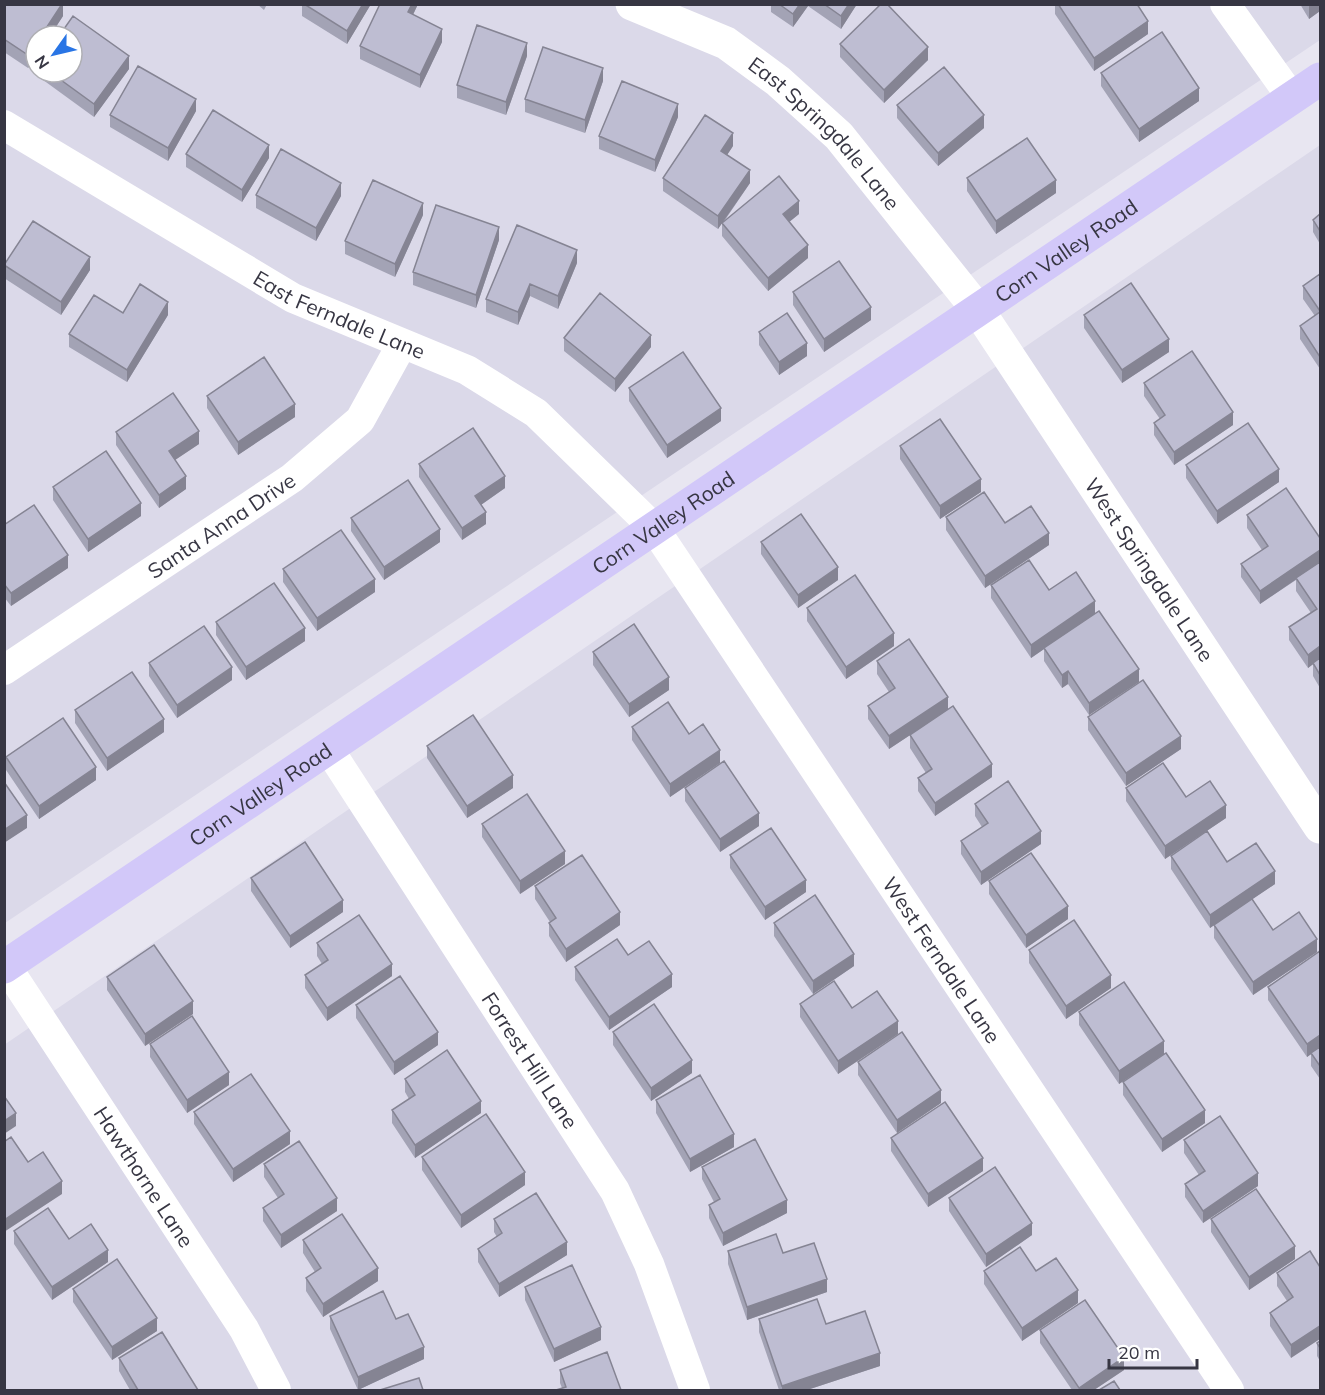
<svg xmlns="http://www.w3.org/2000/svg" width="1325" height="1395" font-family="Mulish,sans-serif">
<rect width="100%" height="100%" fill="#e8e6f1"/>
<path fill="#dbd9e9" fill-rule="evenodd" d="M5,5H1320V40L5,923ZM36,36H72V72H36Z
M1320,145V1390H5L4,1045Z"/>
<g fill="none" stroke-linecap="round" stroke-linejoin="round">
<g stroke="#fff" stroke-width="30">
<path d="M1225,4L1292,98"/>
<path id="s1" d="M4,125L293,298L467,370L536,413L654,528L1229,1390"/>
<path id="s2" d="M4,670L292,478L360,420L402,344"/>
<path id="s3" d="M328,748L615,1191L649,1264L695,1390"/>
<path id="s4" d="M6,966L244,1329L276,1390"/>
</g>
<path stroke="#fff" stroke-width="33" id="s5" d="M632,4L726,43L778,81L839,136L978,310L1320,827"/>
<path stroke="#d2c8f9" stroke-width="33" id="s6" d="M4,967L1320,79"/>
</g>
<path fill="#a3a3b5" d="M4,4H63V16L50,36H36L28,68L4,52Z
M257,4H267L264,10Z
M302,4H371L347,44L302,16Z
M418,4L413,15L442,42L420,88L360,59V46Z
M771,4H857L841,29L808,6L793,27L771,12Z
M1055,4H1137L1148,34L1094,71L1055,14Z
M1300,4H1320V11L1309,19Z
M840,44L928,60L884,103L840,57Z
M527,56L506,115L457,98V85Z
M129,69L94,117L39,77V72H72Z
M1101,73L1199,101L1139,142L1101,86Z
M603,81L585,133L525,112V99Z
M897,105L984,128L938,166L897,118Z
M196,111L168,161L110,127V115Z
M678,117L655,172L599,149V136Z
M733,146L727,155L750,183L723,223L799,214L789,222L808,258L768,291L722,236V223L718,229L663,191V178Z
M186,154L269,158L242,202L186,167Z
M967,178L1056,193L996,234L967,191Z
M256,195L341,196L316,241L256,208Z
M1320,214V244L1313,232V220Z
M423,215L395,277L345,254V241Z
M499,240L476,308L413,285V272Z
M577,263L558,309L530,296L518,325L486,312V299Z
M4,264L90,270L61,315L4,278Z
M1320,274V369L1300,339V326L1315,316L1303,299V286Z
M793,292L871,320L824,352L793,305Z
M168,315L127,382L69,347V334Z
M1084,315L1169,352L1122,383L1084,328Z
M759,332L807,356L779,375L759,345Z
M564,338L651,347L615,392L564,351Z
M1144,383L1233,425L1174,465L1154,435V423L1160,419L1144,396Z
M629,388L721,421L667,458L629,401Z
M207,396L295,417L238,455L207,408Z
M116,432L199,444L175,460L186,489L159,508L116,445Z
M900,446L981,492L940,519L900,459Z
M419,464L505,488L481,505L486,524L462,540L419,477Z
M1186,465L1279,482L1217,524L1186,478Z
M53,487L141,516L88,552L53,500Z
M1247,515L1320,538V688L1313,676V664L1308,668L1289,640V627L1311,613L1296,591V580L1260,604L1241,577V564L1262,550L1247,528Z
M946,517L1005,523L1049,545L985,588L946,530Z
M351,518L440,542L384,580L351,531Z
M4,525L68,568L11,606L4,597Z
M761,542L838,580L798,608L761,554Z
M283,569L375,592L317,631L283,582Z
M991,585L1049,590L1095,613L1139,682L1089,715L1068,684L1062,688L1044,661V649L1031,658L991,598Z
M807,608L894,646L846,679L807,621Z
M216,622L305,641L246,680L216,635Z
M593,652L669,690L629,717L593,665Z
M877,661L948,710L889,749L868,719V706L889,692L877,674Z
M149,663L232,680L177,718L149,676Z
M75,710L164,732L107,771L75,723Z
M1088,717L1181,749L1126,786L1088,730Z
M632,727L720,763L670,797L632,740Z
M910,735L992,777L935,816L918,791V778L926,773L910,748Z
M427,746L513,788L467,818L427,758Z
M6,757L96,780L39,819L6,770Z
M685,788L759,826L720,852L685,801Z
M1126,788L1186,797L1226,818L1165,859L1126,801Z
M975,804L1041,844L981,885L961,854V841L982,827L975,816Z
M482,824L565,864L520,894L482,837Z
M730,855L806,892L765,920L730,868Z
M1171,856L1227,862L1275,884L1252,899L1273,930L1317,952L1253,995L1214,938V925L1210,928L1171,869Z
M251,878L343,912L290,948L251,891Z
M989,881L1068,919L1026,948L989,894Z
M535,886L620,925L566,962L549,936V923L550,922L535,899Z
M774,923L854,966L813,994L774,936Z
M317,943L392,976L327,1021L305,988V975L322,964L317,956Z
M1029,950L1111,988L1066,1019L1029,963Z
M1320,951V1079L1311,1066V1054L1307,1057L1268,1000V987Z
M628,955L672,987L609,1030L575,980V967Z
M107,977L193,1014L145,1046L107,990Z
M800,1004L852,1008L898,1034L838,1074L800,1017Z
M356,1005L438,1045L394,1075L356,1018Z
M1079,1012L1164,1054L1119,1084L1079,1025Z
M613,1032L692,1073L651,1101L613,1045Z
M150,1044L229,1085L187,1113L150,1057Z
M858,1062L941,1103L897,1133L858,1075Z
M405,1079L481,1113L415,1158L392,1123V1110L409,1099L405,1092Z
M1123,1082L1205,1123L1162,1152L1123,1095Z
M656,1100L734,1147L690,1172L656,1113Z
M194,1112L290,1144L233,1182L194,1124Z
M891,1138L983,1171L928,1207L891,1151Z
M1184,1140L1258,1186L1203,1223L1185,1197V1184L1199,1175L1184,1153Z
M422,1157L525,1185L461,1228L422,1170Z
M264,1164L337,1211L281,1248L263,1221V1208L278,1198L264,1177Z
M702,1167L787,1213L723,1246L709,1218V1205L714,1202L702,1179Z
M949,1198L1032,1235L986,1267L949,1211Z
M494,1219L567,1255L499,1297L478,1262V1249L497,1237L494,1232Z
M1211,1219L1295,1259L1249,1290L1211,1232Z
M14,1231L69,1239L108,1262L52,1300L14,1244Z
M303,1240L378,1281L323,1317L306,1291V1278L315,1272L303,1253Z
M728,1251L783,1253L827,1292L747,1320L728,1264Z
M1310,1251L1291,1358L1270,1326V1313L1287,1301L1277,1286V1273Z
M984,1271H1036L1078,1303L1022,1341L984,1284Z
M525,1287L601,1340L554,1362L525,1300Z
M73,1289L157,1331L112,1360L73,1302Z
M330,1316L396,1319L424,1359L358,1390L330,1329Z
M759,1319L826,1324L880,1366L807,1390H779L759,1332Z
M1040,1330L1124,1370L1094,1390H1072L1040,1343Z
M1320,1341V1361L1317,1356V1343Z
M119,1358L198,1390H130L119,1371Z
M560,1370L621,1390L562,1388L560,1383Z"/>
<path fill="#858493" d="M62,4H63V16L50,36H41Z
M363,4H371L347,44V31Z
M412,4H418L408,25V12Z
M800,4H808V6L793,27V14Z
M849,4H857L841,29V16Z
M1311,4H1320V11L1309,19V6Z
M1148,21V34L1094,71V58Z
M442,29V42L420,88V75Z
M527,43V56L506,115V102Z
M36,44V57L28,68V55Z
M928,47V60L884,103V90Z
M129,56V69L94,117V104Z
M603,68V81L585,133V120Z
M1199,88V101L1139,142V129Z
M196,99V111L168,161V148Z
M678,104V117L655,172V160Z
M984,115V128L938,166V153Z
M733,133V146L721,164V151Z
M269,145V158L242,202V190Z
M750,170V183L718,229V216Z
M1056,180V193L996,234V221Z
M341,183V196L316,241V228Z
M799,201V214L783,227V214Z
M423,203V215L395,277V264Z
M499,227V240L476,308V295Z
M808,245V258L768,291V278Z
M577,250V263L558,309V296Z
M90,257V270L61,315V302Z
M530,284V296L518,325V312Z
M168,302V315L127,382V370Z
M871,307V320L824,352V339Z
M651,335V347L615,392V379Z
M1169,339V352L1122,383V370Z
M807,343V356L779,375V362Z
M295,404V417L238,455V442Z
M721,408V421L667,458V445Z
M1233,412V425L1174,465V452Z
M199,431V444L169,464V451Z
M1279,469V482L1217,524V511Z
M186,476V489L159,508V495Z
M505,476V488L475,509V496Z
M981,479V492L940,519V506Z
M141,503V516L88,552V539Z
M486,512V524L462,540V528Z
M440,529V542L384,580V567Z
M1049,533V545L985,588V576Z
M1320,550V563L1260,604V591Z
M68,555V568L11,606V593Z
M838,567V580L798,608V595Z
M375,579V592L317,631V618Z
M1095,601V614L1031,658V645Z
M305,628V641L246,680V667Z
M894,633V646L846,679V667Z
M1320,646V659L1308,668V655Z
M232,667V680L177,718V705Z
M1139,669V682L1089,715V703Z
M1068,671V684L1062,688V675Z
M669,677V690L629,717V704Z
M948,697V710L889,749V736Z
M164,719V732L107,771V758Z
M1181,736V749L1126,786V773Z
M720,750V763L670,797V784Z
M992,764V777L935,816V803Z
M96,767V780L39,819V806Z
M513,775V788L467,818V806Z
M1226,805V818L1165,859V846Z
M759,813V826L720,852V839Z
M27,815V828L4,843V830Z
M1041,831V844L981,885V872Z
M565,851V864L520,894V881Z
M1275,871V884L1210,928V915Z
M806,880V892L765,920V907Z
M343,900V912L290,948V936Z
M1068,906V919L1026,948V935Z
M620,912V925L566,962V949Z
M1317,939V952L1253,995V982Z
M854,954V966L813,994V981Z
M392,964V976L327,1021V1008Z
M672,974V987L609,1030V1017Z
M1111,975V988L1066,1019V1006Z
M193,1001V1014L145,1046V1034Z
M898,1021V1034L838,1074V1061Z
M438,1032V1045L394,1075V1062Z
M1320,1035V1048L1307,1057V1044Z
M1164,1041V1054L1119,1084V1071Z
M692,1060V1073L651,1101V1088Z
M229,1072V1085L187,1113V1100Z
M941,1090V1103L897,1133V1120Z
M481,1101V1113L415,1158V1145Z
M1205,1110V1123L1162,1152V1139Z
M16,1113V1126L4,1134V1121Z
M290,1131V1144L233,1182V1169Z
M734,1134V1147L690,1172V1159Z
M983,1158V1171L928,1207V1194Z
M525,1172V1185L461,1228V1215Z
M1258,1173V1186L1203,1223V1211Z
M62,1181V1194L4,1232V1220Z
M337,1198V1211L281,1248V1235Z
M787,1200V1213L723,1246V1233Z
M1032,1223V1235L986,1267V1254Z
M567,1242V1255L499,1297V1284Z
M1295,1246V1259L1249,1290V1277Z
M108,1250V1262L52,1300V1287Z
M378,1268V1281L323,1317V1304Z
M827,1279V1292L747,1320V1307Z
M1078,1290V1303L1022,1341V1328Z
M157,1318V1331L112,1360V1347Z
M1320,1326V1339L1291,1358V1345Z
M601,1327V1340L554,1362V1349Z
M424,1347V1359L358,1390V1377Z
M880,1353V1366L807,1390H782V1386Z
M1124,1357V1370L1094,1390H1079V1388Z"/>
<path fill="#bebdd2" stroke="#858493" stroke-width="1.5" d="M4,4H62L41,36H36V44L28,55L4,39Z
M304,4H363L347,31Z
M380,4H412L408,12L442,29L420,75L360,46Z
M779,4H800L793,14Z
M824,4H849L841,16Z
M881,4H887L928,47L884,90L840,44Z
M1058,4H1137L1148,21L1094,58Z
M73,16L129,56L94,104L50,72H72V36H59Z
M477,25L527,43L506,102L457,85Z
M1162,32L1199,88L1139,129L1101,73Z
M543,47L603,68L585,120L525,99Z
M138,66L196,99L168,148L110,115Z
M944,67L984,115L938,153L897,105Z
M622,81L678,104L655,160L599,136Z
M213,110L269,145L242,190L186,154Z
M705,115L733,133L721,151L750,170L718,216L663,178Z
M1027,138L1056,180L996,221L967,178Z
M281,149L341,183L316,228L256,195Z
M779,176L799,201L783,214L808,245L768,278L722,223Z
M373,180L423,203L395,264L345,241Z
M436,205L499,227L476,295L413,272Z
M1320,214V231L1313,220Z
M33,221L90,257L61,302L4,265Z
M517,225L577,250L558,296L530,284L518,312L486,299Z
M839,261L871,307L824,339L793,292Z
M1320,274V311L1303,286Z
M1131,283L1169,339L1122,370L1084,315Z
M140,284L168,302L127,370L69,334L94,295L123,313Z
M600,293L651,335L615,379L564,338Z
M1320,312V357L1300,326Z
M787,313L807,343L779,362L759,332Z
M1192,351L1233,412L1174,452L1154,423L1165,415L1144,383Z
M683,352L721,408L667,445L629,388Z
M264,357L295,404L238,442L207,396Z
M173,393L199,431L169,451L186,476L159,495L116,432Z
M940,419L981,479L940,506L900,446Z
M1248,423L1279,469L1217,511L1186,465Z
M473,428L505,476L475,496L486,512L462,528L419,464Z
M106,451L141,503L88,539L53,487Z
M408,480L440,529L384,567L351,518Z
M1286,488L1320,538V550L1260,591L1241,564L1268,546L1247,515Z
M984,492L1005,523L1031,506L1049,533L985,576L946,517Z
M34,505L68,555L11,593L4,584V525Z
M801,514L838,567L798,595L761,542Z
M341,530L375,579L317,618L283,569Z
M1029,560L1049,590L1076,572L1095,601L1031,645L991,585Z
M1320,562V646L1308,655L1289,627L1317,609L1296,578Z
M855,575L894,633L846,667L807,608Z
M274,583L305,628L246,667L216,622Z
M1099,611L1139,669L1089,703L1068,671L1062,675L1044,648Z
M634,624L669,677L629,704L593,652Z
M204,626L232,667L177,705L149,663Z
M909,639L948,697L889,736L868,706L895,688L877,661Z
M1320,658V675L1313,663Z
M132,672L164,719L107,758L75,710Z
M1143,680L1181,736L1126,773L1088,717Z
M668,702L689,734L703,724L720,750L670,784L632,727Z
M953,706L992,764L935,803L918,778L932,769L910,735Z
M473,715L513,775L467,806L427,746Z
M63,718L96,767L39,806L6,757Z
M724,761L759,813L720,839L685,788Z
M1163,763L1186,797L1210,781L1226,805L1165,846L1126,788Z
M1008,781L1041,831L981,872L961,841L988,823L975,804Z
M4,782L27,815L4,830Z
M527,794L565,851L520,881L482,824Z
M771,828L806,880L765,907L730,855Z
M1207,831L1227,862L1256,843L1275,871L1210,915L1171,856Z
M305,842L343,900L290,936L251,878Z
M1031,853L1068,906L1026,935L989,881Z
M582,855L620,912L566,949L549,923L556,918L535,886Z
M815,895L854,954L813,981L774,923Z
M1252,899L1273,930L1299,912L1317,939L1253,982L1214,925Z
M359,915L392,964L327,1008L305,975L328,960L317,943Z
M1074,920L1111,975L1066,1006L1029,950Z
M617,939L628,955L649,941L672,974L609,1017L575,967Z
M154,945L193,1001L145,1034L107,977Z
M1320,951V1035L1307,1044L1268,987Z
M400,976L438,1032L394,1062L356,1005Z
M834,981L852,1008L877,991L898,1021L838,1061L800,1004Z
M1124,982L1164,1041L1119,1071L1079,1012Z
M654,1004L692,1060L651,1088L613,1032Z
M192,1016L229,1072L187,1100L150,1044Z
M902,1032L941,1090L897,1120L858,1062Z
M1320,1047V1066L1311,1053Z
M447,1050L481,1101L415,1145L392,1110L415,1095L405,1079Z
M1166,1053L1205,1110L1162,1139L1123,1082Z
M251,1074L290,1131L233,1169L194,1112Z
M700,1075L734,1134L690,1159L656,1100Z
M4,1096L16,1113L4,1121Z
M945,1102L983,1158L928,1194L891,1138Z
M486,1114L525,1172L461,1215L422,1157Z
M1220,1116L1258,1173L1203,1211L1185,1184L1205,1171L1184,1140Z
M11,1137L28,1162L43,1152L62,1181L4,1220V1142Z
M755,1139L787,1200L723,1233L709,1205L720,1199L702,1167Z
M299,1141L337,1198L281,1235L263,1208L284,1194L264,1164Z
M995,1167L1032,1223L986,1254L949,1198Z
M1256,1189L1295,1246L1249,1277L1211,1219Z
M536,1193L567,1242L499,1284L478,1249L502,1233L494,1219Z
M48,1208L69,1239L91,1224L108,1250L52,1287L14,1231Z
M342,1214L378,1268L323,1304L306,1278L321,1268L303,1240Z
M776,1234L783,1253L814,1243L827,1279L747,1307L728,1251Z
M1020,1247L1036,1271L1056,1258L1078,1290L1022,1328L984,1271Z
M1310,1251L1320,1267V1326L1291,1345L1270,1313L1293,1297L1277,1273Z
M117,1259L157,1318L112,1347L73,1289Z
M572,1265L601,1327L554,1349L525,1287Z
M383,1291L396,1319L408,1314L424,1347L358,1377L330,1316Z
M817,1299L826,1324L865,1311L880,1353L782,1386L759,1319Z
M1085,1300L1124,1357L1079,1388L1040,1330Z
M162,1332L198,1390H138L119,1358Z
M1320,1341V1348L1317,1343Z
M607,1352L621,1390H556L566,1387L560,1370Z
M419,1378L423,1390H380Z
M1114,1381L1120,1390H1099Z"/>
<g text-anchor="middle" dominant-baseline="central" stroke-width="4.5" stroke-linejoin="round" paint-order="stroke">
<g font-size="21" fill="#373643" stroke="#fff">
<text stroke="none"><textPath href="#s5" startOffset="236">East Springdale Lane</textPath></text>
<text stroke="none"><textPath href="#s6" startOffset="1281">Corn Valley Road</textPath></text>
<text stroke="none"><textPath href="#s1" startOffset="386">East Ferndale Lane</textPath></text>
<text stroke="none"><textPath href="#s6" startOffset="795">Corn Valley Road</textPath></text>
<text stroke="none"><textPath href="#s2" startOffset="261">Santa Anna Drive</textPath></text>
<text stroke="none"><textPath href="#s5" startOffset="782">West Springdale Lane</textPath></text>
<text stroke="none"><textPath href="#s6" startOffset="309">Corn Valley Road</textPath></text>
<text stroke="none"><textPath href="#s1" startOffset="1290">West Ferndale Lane</textPath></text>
<text stroke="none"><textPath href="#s3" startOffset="372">Forrest Hill Lane</textPath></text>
<text stroke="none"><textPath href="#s4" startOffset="252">Hawthorne Lane</textPath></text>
</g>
</g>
<rect width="1325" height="1395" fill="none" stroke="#373643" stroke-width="12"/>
<g transform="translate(54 54) rotate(236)"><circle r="28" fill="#ffffff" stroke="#afafb4" stroke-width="1.5"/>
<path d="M0-4.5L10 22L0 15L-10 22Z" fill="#2975e5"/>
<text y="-9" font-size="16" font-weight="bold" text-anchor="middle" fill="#373643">N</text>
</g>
<path d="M1109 1359v9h88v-9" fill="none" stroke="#373643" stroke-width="3"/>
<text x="1118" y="1359" font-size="18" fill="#373643" stroke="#ffffff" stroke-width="4.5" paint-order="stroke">20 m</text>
</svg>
